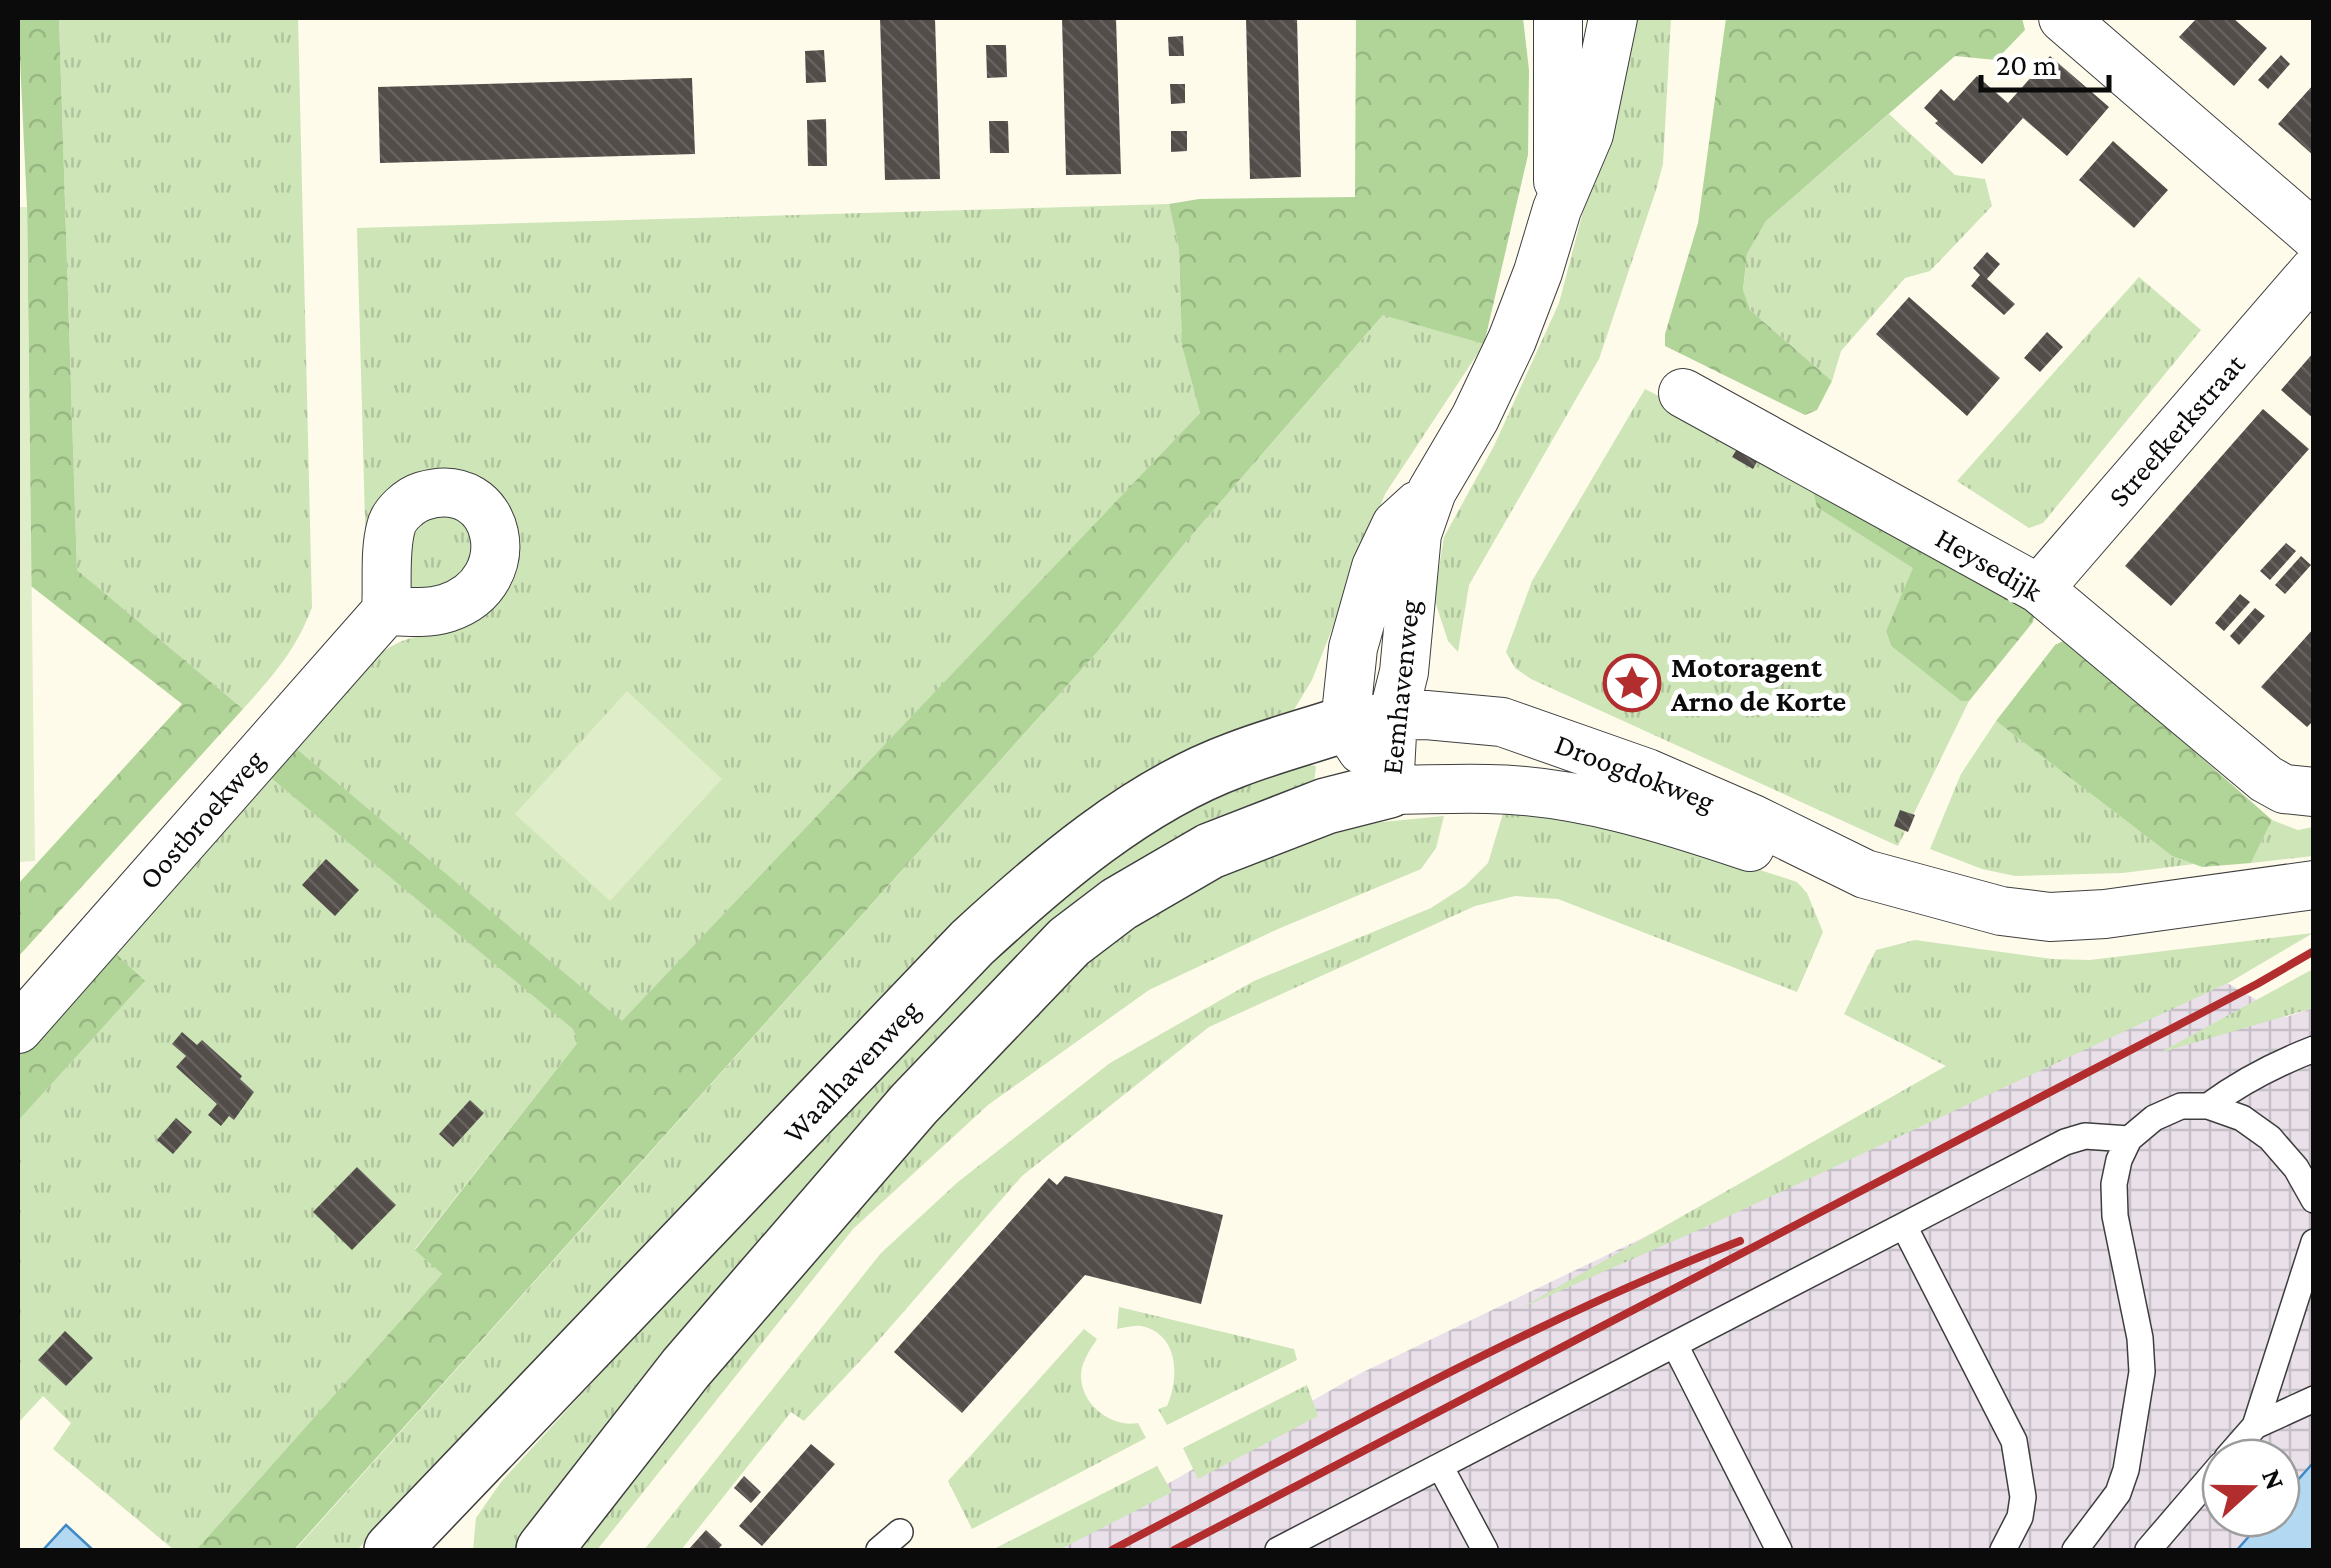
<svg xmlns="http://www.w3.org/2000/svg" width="2331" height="1568" font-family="'Crimson Pro',serif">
<defs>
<pattern id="industrial-grid" width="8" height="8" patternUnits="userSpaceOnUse" patternTransform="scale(2.5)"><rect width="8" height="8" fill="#e9e0ea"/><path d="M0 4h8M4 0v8" fill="none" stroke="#c6bfc7"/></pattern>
<pattern id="grass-tufts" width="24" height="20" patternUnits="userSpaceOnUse" patternTransform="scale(2.5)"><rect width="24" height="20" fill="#cde5b7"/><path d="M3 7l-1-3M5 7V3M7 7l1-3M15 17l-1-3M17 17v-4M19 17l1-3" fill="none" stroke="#afc39c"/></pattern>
<pattern id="forest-crowns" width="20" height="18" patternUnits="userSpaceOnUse" patternTransform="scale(2.5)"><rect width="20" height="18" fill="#b1d598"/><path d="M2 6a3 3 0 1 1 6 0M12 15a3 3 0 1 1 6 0" fill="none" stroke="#97b682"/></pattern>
<pattern id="building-back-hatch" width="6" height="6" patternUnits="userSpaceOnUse" patternTransform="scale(2.5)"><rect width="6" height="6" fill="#534d49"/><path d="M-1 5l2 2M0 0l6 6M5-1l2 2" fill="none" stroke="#67625f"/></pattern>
</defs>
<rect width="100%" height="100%" fill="#fefbeb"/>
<path fill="url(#industrial-grid)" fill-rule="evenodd" d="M2203,969L2286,1017L2313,1008L2312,1550H1052L1359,1374ZM2221,1458H2281V1518H2221Z"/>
<path fill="url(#grass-tufts)" d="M59,18H298L312,607C297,649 272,677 243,709L77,570Z
M1634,18H1671L1663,164L1656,190L1599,359L1469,585L1458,652L1448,641L1434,598L1444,537L1494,446L1559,303Z
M1889,114L1955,175L1985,179L1992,206L1930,271L1905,278L1841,351L1832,381L1750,310L1743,291L1747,254L1766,221Z
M1169,204L1179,249L1182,346L1200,413L622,1022L292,745C320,713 348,675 384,651C409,633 436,635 464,626C496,616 534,569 513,535C502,515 484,498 470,480L366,556L357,228Z
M2139,277L2201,330L2043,523L2029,528L1957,481Z
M1384,314L1484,344L1385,494L1312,680L1292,713L1169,775L494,1411L357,1550H295L1099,650L1185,543Z
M1645,389L1785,460L1822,483L1818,507L1914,568L1886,631L1891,646L1960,700L1969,701L1898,846L1531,679L1515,668L1506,652L1532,581Z
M433,515L461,520L478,542L468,581L405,595L413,529Z
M1996,721L2172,856L2194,864L2123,873L2015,876L1982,869L1930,849L1961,774Z
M1297,763L1316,766L1314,783L1197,834L517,1550H473L476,1518L501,1482L1002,935L1150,822Z
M266,774L574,1029L578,1042L415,1249L442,1274L196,1550H174L53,1449L71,1423L43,1396L18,1423V1121L145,981L111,949Z
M1504,810L1627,827L1797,882L1807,893L1823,932L1797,992L1558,899L1515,896L1475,906L1209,1027L1022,1176L872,1348L804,1421L791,1412L681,1550H644L881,1253L958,1182L1110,1063L1254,981L1431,908L1465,886L1488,863Z
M1444,816L1436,848L1421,869L1278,929L1149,990L988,1105L853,1229L597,1550H567L787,1269L1104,944L1229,865L1351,825Z
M2272,820L2298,830L2313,827V856L2251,863Z
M2313,933L2230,982L1712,1224L1521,1308L1946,1066L1844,1014L1876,950L1915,940L2052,959L2090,960Z
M2313,969V1008L2159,1053Z
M1119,1307L1294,1349L1297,1360L1167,1425L1158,1409L1167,1406C1179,1379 1180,1334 1141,1326C1134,1325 1124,1328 1117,1329Z
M1084,1329L1097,1339C1090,1350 1081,1362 1081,1376C1081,1405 1112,1428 1138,1423L1146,1438L972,1529L948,1481Z
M1307,1385L1318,1416L1198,1479L1183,1448Z
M1157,1466L1172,1492L1059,1550H992Z"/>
<path fill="url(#forest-crowns)" d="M18,18H59L77,570L243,709L18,957V884L182,704L31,586L27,207Z
M1356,18H1523L1529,70L1528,155L1484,344L1383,315L1185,543L1099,650L294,1550H196L442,1274L415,1250L578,1042L573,1029L266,774L292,745L622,1021L1200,413L1182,346L1179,249L1169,204L1199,199L1355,197Z
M1726,18H2022L2025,30L1996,60L1955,56L1766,221L1747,254L1743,290L1750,310L1832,381L1817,410L1805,415L1665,346V334L1698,223Z
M1813,490L2035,612L2033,622L1969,701H1961L1891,646L1886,631L1913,568L1817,507Z
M2067,639L2272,820L2251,863L2202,867L2172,856L1996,721L2055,645Z
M111,949L145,981L18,1121V1054Z"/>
<path fill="#dfedc9" d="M18,207H27L35,861L18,862Z
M627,691L722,779L610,901L515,814Z"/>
<path fill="#b3d8f2" stroke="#3f8ac4" stroke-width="2.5" d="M2313,1463V1550H2237L2265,1518H2281V1499Z
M66,1525L93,1550H43Z"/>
<path fill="url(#building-back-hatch)" d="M880,18H935L940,179L885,180Z
M1062,18H1116L1121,174L1066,175Z
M1246,18H1297L1301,177L1250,179Z
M2197,18H2233L2267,48L2234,86L2179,37Z
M1183,36L1184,56H1169L1168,37Z
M986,45H1006L1007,77L987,78Z
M824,50L826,82L806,83L805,51Z
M2281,55L2290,64L2268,89L2258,80Z
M2050,56L2109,107L2067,156L2023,118L1982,164L1935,123L1938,121L1924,108L1941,89L1954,101L1977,76L2008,103Z
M692,78L695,154L380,163L378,87Z
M1170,84H1185V103L1171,104Z
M2314,84V156L2278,124Z
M826,119L827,166H808L807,120Z
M989,121H1008L1009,153H990Z
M1171,131H1187V151L1171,152Z
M2113,141L2168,190L2134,228L2079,180Z
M1987,252L2000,264L1987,279L2015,304L2004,315L1971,286L1980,275L1973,268Z
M1909,297L2000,378L1967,416L1876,334Z
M2047,332L2063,347L2040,372L2024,358Z
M2314,352V419L2281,390Z
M2263,409L2309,449L2171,606L2125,566Z
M1742,441L1762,453L1753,469L1732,457Z
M2286,543L2296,551L2270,580L2260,571Z
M2301,556L2311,565L2285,594L2275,585Z
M2240,594L2250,602L2224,631L2215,623Z
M2255,608L2265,616L2239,645L2230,636Z
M2314,628V720L2307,727L2261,687Z
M1900,810L1915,815L1908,832L1894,826Z
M326,859L359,890L335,916L302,885Z
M182,1032L197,1045L202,1040L242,1076L240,1079L254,1092L234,1120L229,1116L221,1126L208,1115L217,1104L176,1067L186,1056L172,1044Z
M470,1100L484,1113L453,1147L439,1134Z
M176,1118L192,1132L173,1154L157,1140Z
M357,1167L396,1205L352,1250L313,1212Z
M1065,1176L1223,1215L1201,1304L1085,1275L962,1413L894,1352L1049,1178L1057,1185Z
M65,1331L93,1358L66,1386L38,1360Z
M811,1444L835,1464L762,1546L739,1526Z
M744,1476L761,1492L751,1503L734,1488Z
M706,1530L722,1545L717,1550H688Z"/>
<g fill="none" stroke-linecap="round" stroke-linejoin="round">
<g stroke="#3e3e3e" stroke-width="28">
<path id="service" d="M2208,1106C2242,1081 2275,1064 2314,1049
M1904,1226L2014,1441L2023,1497L2020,1517L2003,1550
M1675,1345L1779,1550
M2255,1426L2314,1399
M2227,1458L2255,1426L2314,1242
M1440,1466L1485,1550
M879,1550L900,1532
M1278,1550L2065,1142L2085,1136L2129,1139
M2075,1550L2118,1493L2126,1470L2142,1372L2140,1338L2115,1216L2114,1184L2119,1160L2129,1139L2154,1118L2181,1106H2208L2242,1118L2270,1138L2296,1168L2314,1200
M2148,1550L2221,1465"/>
</g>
<g stroke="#3e3e3e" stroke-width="50">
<path id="minor" d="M1558,18V181
M2063,18L2314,235
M1683,393L2039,589L2266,779L2284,789L2314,792
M2039,589L2314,271
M1345,724L1393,716L1426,715L1502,722L1647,773L1753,819L1865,874L2001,911L2050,917L2105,914L2314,885
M1362,750L1345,724L1353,648L1376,567L1396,525L1418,505
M1389,790L1393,716L1404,672L1417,534L1432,491L1475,418L1512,340L1538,272L1557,209L1589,134L1613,18
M1389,790C1422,790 1455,788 1488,789C1577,790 1667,819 1750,847
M18,1029L386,611C388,585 384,552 391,527C394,514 410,500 423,496C501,472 526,582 447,608C428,614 406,612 386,611"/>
</g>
<g stroke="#3e3e3e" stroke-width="58">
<path id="tertiary" d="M392,1550L972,943C1048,873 1137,796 1235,760C1271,746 1309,736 1345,724
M544,1550L686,1368L914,1104L1069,942L1119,904L1210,851L1326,806L1389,790"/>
</g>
<use href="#service" stroke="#fff" stroke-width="25"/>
<use href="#minor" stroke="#fff" stroke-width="48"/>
<use href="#tertiary" stroke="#fff" stroke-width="55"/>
<path stroke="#b12d2e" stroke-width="8" d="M1112,1550C1318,1442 1522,1325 1740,1241
M1174,1550L2257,984L2314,951"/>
</g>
<defs>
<g id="sight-ring" transform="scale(2.875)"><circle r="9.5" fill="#fff" stroke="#b12d2e" stroke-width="1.5"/><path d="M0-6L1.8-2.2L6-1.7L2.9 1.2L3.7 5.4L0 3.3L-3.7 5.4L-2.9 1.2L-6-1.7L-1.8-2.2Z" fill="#b12d2e"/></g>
</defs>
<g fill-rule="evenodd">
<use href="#sight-ring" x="1632" y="683"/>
</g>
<g text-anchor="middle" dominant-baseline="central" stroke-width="10" stroke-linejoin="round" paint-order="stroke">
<g font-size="30" fill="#0b0b0b" stroke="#fff">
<text transform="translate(2176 430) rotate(-49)">Streefkerkstraat</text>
<text transform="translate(1989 564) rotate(30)">Heysedijk</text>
<text transform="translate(1400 687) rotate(-84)">Eemhavenweg</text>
<text transform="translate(1635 772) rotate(21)">Droogdokweg</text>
<text transform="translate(201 819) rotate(-49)">Oostbroekweg</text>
<text transform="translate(851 1071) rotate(-47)">Waalhavenweg</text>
</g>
<g font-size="30" font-weight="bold" fill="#0b0b0b" stroke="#fff" text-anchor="start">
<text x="1671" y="666">Motoragent<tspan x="1671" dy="34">Arno de Korte</tspan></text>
</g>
</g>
<rect width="2331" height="1568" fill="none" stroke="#0b0b0b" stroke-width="40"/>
<g transform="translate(2251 1488) rotate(69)"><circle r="48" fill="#ffffff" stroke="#9d9d9d" stroke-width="2.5"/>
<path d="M0-8L18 38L0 25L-18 38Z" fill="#b12d2e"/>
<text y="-15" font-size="28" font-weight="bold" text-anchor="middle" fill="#0b0b0b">N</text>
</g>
<path d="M1981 75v15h128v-15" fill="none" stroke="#0b0b0b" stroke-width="5"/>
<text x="1996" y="75" font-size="30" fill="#0b0b0b" stroke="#ffffff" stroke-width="8" paint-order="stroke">20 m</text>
</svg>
